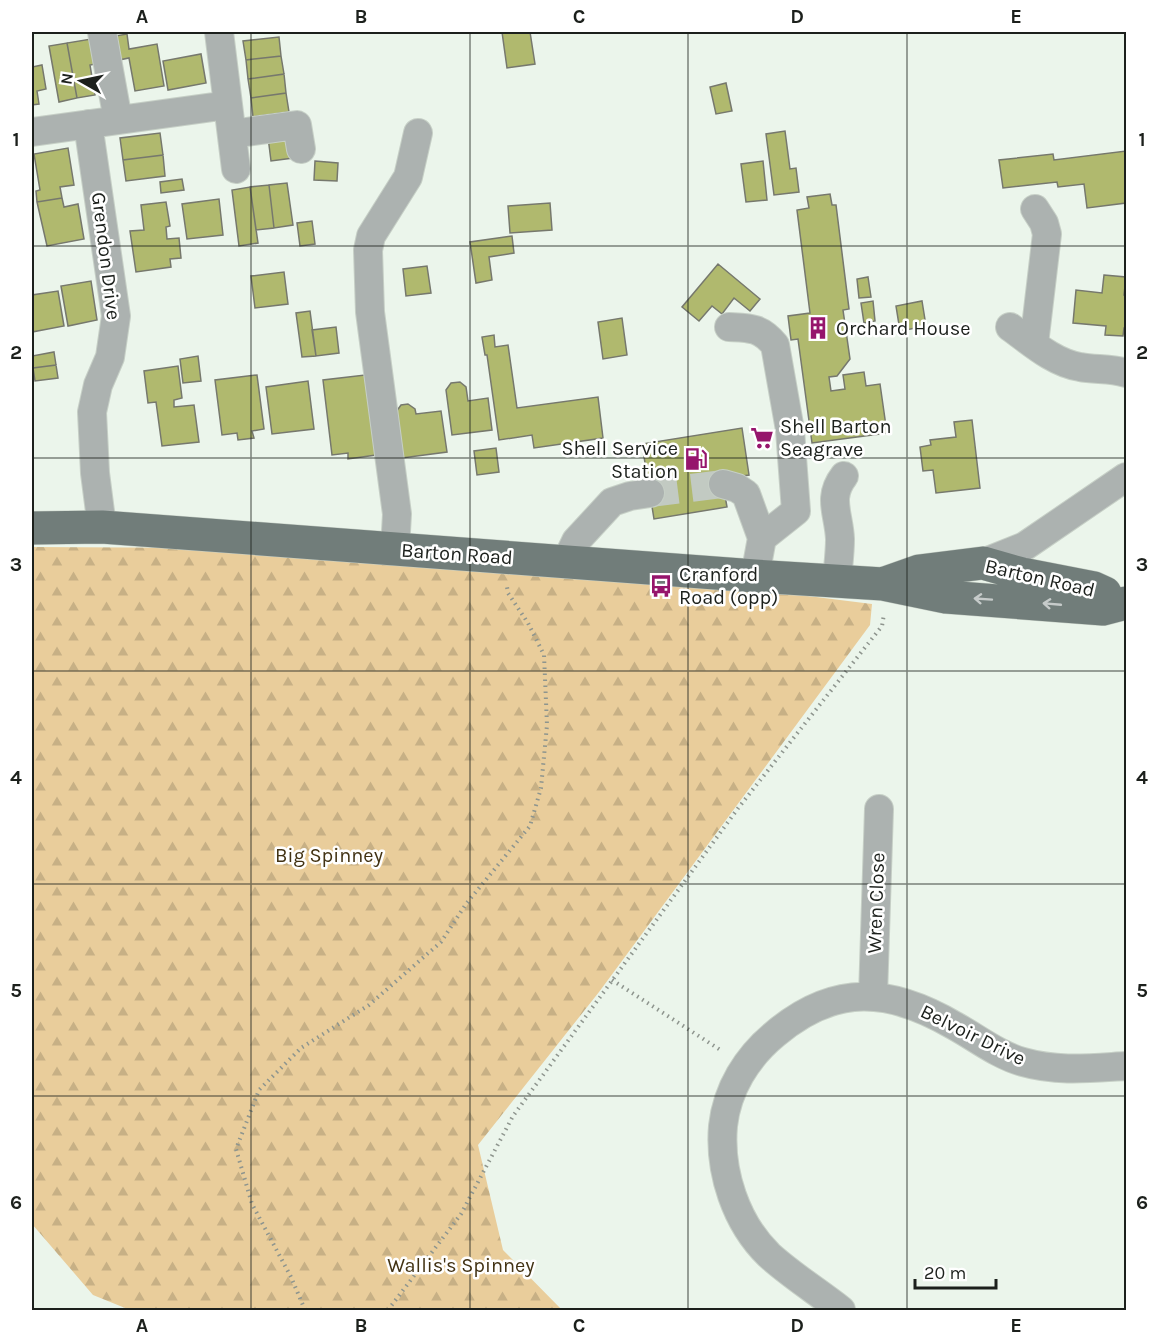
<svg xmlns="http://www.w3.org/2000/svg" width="1158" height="1342" font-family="Karla,sans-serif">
<defs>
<pattern id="forest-firs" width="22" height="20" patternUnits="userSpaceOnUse" patternTransform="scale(1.5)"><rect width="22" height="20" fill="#e9cd9b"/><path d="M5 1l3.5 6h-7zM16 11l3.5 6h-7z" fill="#c7b085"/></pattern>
</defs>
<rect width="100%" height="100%" fill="#ebf5eb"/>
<path fill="url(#forest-firs)" d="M32,547L226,548L713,584L872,604L870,625L599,992L478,1145L503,1250L562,1310H130L93,1295L32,1224Z"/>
<path fill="#b0b96e" stroke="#76786d" stroke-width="1.5" d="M502,32H530L535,64L507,68Z
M127,34L129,49L157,44L164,86L135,91L129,58L119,60L115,36Z
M279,37L281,56L246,60L243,41Z
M97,38L101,63L90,65L95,95L77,98L67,43Z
M67,43L77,98L59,102L49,46Z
M201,54L206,83L168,90L163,61Z
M281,56L284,74L248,79L246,60Z
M42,65L46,89L37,91L39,104L32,105V67Z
M284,74L286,93L251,98L248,79Z
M726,83L732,111L716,114L710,87Z
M286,93L289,112L253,117L251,98Z
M785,131L790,169L796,168L799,192L774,195L766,134Z
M160,133L163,155L123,160L120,138Z
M290,134L293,158L271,161L268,137Z
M68,148L74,185L60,187L62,198L37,202L36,191L40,190L34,154Z
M1126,151V203L1087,208L1084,184L1058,187L1057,182L1003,188L999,160L1053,154L1054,160Z
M163,155L165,176L126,181L123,160Z
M315,161L338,163L337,181L314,180Z
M763,161L767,200L746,202L741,164Z
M182,179L184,190L161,193L160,182Z
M287,183L293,225L274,228L269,185Z
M269,185L274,228L256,230L250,187Z
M250,187L258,243L239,246L232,190Z
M830,194L832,205H836L849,309L843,310L850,359L837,376L829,377L831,391L845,389L843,375L864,372L866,386L880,384L887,433L812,443L798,339L791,340L788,316L810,313L797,210L809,208L807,197Z
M62,198L64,207L78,204L84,239L47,246L37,202Z
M219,199L223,235L187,239L182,204Z
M166,202L170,226L166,227L167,239L179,238L181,258L170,259L171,267L136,272L130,231L144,230L141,205Z
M550,203L552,230L510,233L508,206Z
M312,221L315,244L300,246L297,223Z
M512,236L514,253L489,257L492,280L476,283L470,242Z
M718,264L760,299L750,311L734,298L722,314L712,306L699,321L682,307Z
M427,266L431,293L406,296L403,269Z
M284,272L288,304L255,308L251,276Z
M1104,275L1126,277L1124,295H1126V328H1124L1123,336L1105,335L1106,326L1073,323L1076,290L1102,293Z
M868,277L871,297L859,298L857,279Z
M91,281L97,320L68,326L61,286Z
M58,291L64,326L32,332V295Z
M873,301L875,321L864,323L861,303Z
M922,301L926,326L900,331L896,306Z
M310,311L316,356L302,357L296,313Z
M622,318L627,355L603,359L598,322Z
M336,327L339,353L316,356L312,330Z
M494,335L495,347L508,345L517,408L598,397L603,438L534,448L532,435L499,440L487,355H485L482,337Z
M54,352L56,365L33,368L32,356Z
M198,356L201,381L183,383L180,359Z
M56,365L58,378L35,381L33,368Z
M178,366L182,398L174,400V407L194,405L199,442L162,446L156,402L148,403L144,371Z
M257,375L264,429L252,431L254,438L238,440L237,433L222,435L215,380Z
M365,375L376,455L348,459V453L332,455L323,380Z
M308,381L314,429L272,434L266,387Z
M460,382L466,387L468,401L488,398L492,430L452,435L446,390L451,383Z
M408,404L415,409L416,414L441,411L447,452L402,458L396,412L401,405Z
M972,420L980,488L936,493L933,470L923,471L920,447L931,445L930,440L956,437L954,422Z
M742,428L749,475L722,479L727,507L654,519L642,444Z
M496,448L499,472L477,475L474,451Z"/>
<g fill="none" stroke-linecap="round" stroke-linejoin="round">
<path stroke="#c2cac2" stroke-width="28" stroke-dasharray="28 14" stroke-linecap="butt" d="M650,493L723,484"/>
<g stroke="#c6cfc6" stroke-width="30">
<path id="minor" d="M102,32L118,120
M219,32L236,169
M88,124L116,316L110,357L98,385L92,412L95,473L102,527
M32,132L228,105
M232,134L297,125L301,149
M729,327C750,328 760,327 775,345L790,430L796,511L762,538L755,576
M1010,327C1031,342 1054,363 1080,367C1095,370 1111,368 1126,373
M1034,344L1047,234L1044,223L1035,209
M723,484L737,488L746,494L762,538
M395,549L397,514L370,312L368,250L371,236L408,177L418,133
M566,562L576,541L612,502L630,496L650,493
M983,563L1025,546L1126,477
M837,581C838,567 840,553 840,539C839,514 827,498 844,476
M873,996L879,809
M841,1310C818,1292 791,1275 769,1255C736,1223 719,1172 723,1126C727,1089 747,1057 775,1034C835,983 890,988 955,1026C977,1038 998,1055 1023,1062C1058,1072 1091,1068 1126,1066"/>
</g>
<g stroke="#c6cfc6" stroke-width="34">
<path id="major" d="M32,528L102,527L755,576L883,584L946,597L1103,609L1126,603
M885,583L919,571L983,563L1022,574L1094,588L1105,593"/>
</g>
<path stroke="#8e958e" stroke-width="4" stroke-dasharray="1.5 4.5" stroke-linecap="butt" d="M612,980L722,1051
M305,1310L291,1277L252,1204L236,1149L259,1090L301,1048L369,1005L441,942L466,904L530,826L541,788L547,725L544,655L528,623L508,593L507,587
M388,1310L461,1214L513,1116L739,807L882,626L884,614"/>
<use href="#minor" stroke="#acb2b0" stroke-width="28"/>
<use href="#major" stroke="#717d7a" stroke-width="33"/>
</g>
<defs><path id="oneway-shaft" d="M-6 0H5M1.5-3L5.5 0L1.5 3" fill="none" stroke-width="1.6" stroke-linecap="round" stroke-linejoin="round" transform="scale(1.5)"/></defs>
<g stroke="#c6cbca">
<use href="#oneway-shaft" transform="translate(983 599) rotate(-176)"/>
<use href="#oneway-shaft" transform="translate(1052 604) rotate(-175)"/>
</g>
<path fill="none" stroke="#1c201c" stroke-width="1.5" stroke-opacity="0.55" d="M251,32V1310M470,32V1310M688,32V1310M907,32V1310M32,246H1126M32,458H1126M32,671H1126M32,884H1126M32,1096H1126"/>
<defs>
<g id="building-bare" transform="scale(1.8)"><path d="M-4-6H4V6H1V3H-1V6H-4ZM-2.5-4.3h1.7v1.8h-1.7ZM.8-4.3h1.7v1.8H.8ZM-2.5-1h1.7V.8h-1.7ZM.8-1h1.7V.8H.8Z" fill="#96156c" stroke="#fff" stroke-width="2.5" paint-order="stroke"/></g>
<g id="supermarket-bare" transform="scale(1.8)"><path d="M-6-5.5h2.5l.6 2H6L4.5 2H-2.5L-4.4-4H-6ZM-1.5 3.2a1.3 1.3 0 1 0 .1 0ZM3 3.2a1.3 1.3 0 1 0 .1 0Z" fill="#96156c" stroke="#fff" stroke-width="2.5" paint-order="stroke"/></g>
<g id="fuel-bare" transform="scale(1.8)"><path d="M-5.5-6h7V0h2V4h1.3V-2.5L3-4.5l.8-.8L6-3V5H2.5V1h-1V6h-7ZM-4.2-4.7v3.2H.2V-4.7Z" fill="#96156c" stroke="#fff" stroke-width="2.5" paint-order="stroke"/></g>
<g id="bus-bare" transform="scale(1.8)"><path d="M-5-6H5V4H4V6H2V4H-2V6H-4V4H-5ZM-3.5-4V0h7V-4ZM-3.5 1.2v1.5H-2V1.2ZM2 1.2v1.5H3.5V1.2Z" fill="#96156c" stroke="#fff" stroke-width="2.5" paint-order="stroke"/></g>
</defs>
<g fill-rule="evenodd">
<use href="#building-bare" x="818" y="328"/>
<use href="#supermarket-bare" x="762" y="438"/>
<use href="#fuel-bare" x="696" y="459"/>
<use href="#bus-bare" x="661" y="586"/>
</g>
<g text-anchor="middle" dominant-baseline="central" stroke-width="5" stroke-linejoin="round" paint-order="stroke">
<g font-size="20" fill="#1c201c" stroke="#fff">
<text transform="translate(106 256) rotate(83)">Grendon Drive</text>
<text transform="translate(457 554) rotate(4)">Barton Road</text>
<text transform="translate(1040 578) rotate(13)">Barton Road</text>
<text transform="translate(876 903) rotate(-88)">Wren Close</text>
<text transform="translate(973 1035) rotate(26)">Belvoir Drive</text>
</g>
<g font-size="20" fill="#1c201c" stroke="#fff" text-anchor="start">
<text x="836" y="328">Orchard House</text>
<text x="780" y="426">Shell Barton<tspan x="780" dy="23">Seagrave</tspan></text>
<text x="678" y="448" text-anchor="end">Shell Service<tspan x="678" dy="23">Station</tspan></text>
<text x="679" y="574">Cranford<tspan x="679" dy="23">Road (opp)</tspan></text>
</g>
<g font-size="20" fill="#423213" stroke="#fff">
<text x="329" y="855">Big Spinney</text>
<text x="461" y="1265">Wallis's Spinney</text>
</g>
</g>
<rect width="1158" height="1342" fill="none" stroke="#ffffff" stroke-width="66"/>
<g transform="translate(81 81) rotate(279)" stroke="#ffffff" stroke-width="4.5" paint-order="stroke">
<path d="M0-4.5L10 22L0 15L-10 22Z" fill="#1c201c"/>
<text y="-9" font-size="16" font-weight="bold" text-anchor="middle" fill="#1c201c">N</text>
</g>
<path d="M915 1279v9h81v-9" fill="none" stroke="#1c201c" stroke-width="3"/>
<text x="924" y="1279" font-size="18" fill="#1c201c" stroke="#ffffff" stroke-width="4.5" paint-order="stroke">20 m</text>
<rect x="33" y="33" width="1092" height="1276" fill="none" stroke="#1c201c" stroke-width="2"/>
<g font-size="20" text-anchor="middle" font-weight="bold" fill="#1c201c">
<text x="142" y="23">A</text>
<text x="361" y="23">B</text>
<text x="579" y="23">C</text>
<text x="797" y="23">D</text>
<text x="1016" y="23">E</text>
<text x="16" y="146">1</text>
<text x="1142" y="146">1</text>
<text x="16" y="359">2</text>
<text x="1142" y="359">2</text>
<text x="16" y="571">3</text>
<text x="1142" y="571">3</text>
<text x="16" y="784">4</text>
<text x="1142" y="784">4</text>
<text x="16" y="997">5</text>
<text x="1142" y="997">5</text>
<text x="16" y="1209">6</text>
<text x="1142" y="1209">6</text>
<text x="142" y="1332">A</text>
<text x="361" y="1332">B</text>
<text x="579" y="1332">C</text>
<text x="797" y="1332">D</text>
<text x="1016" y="1332">E</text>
</g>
</svg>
